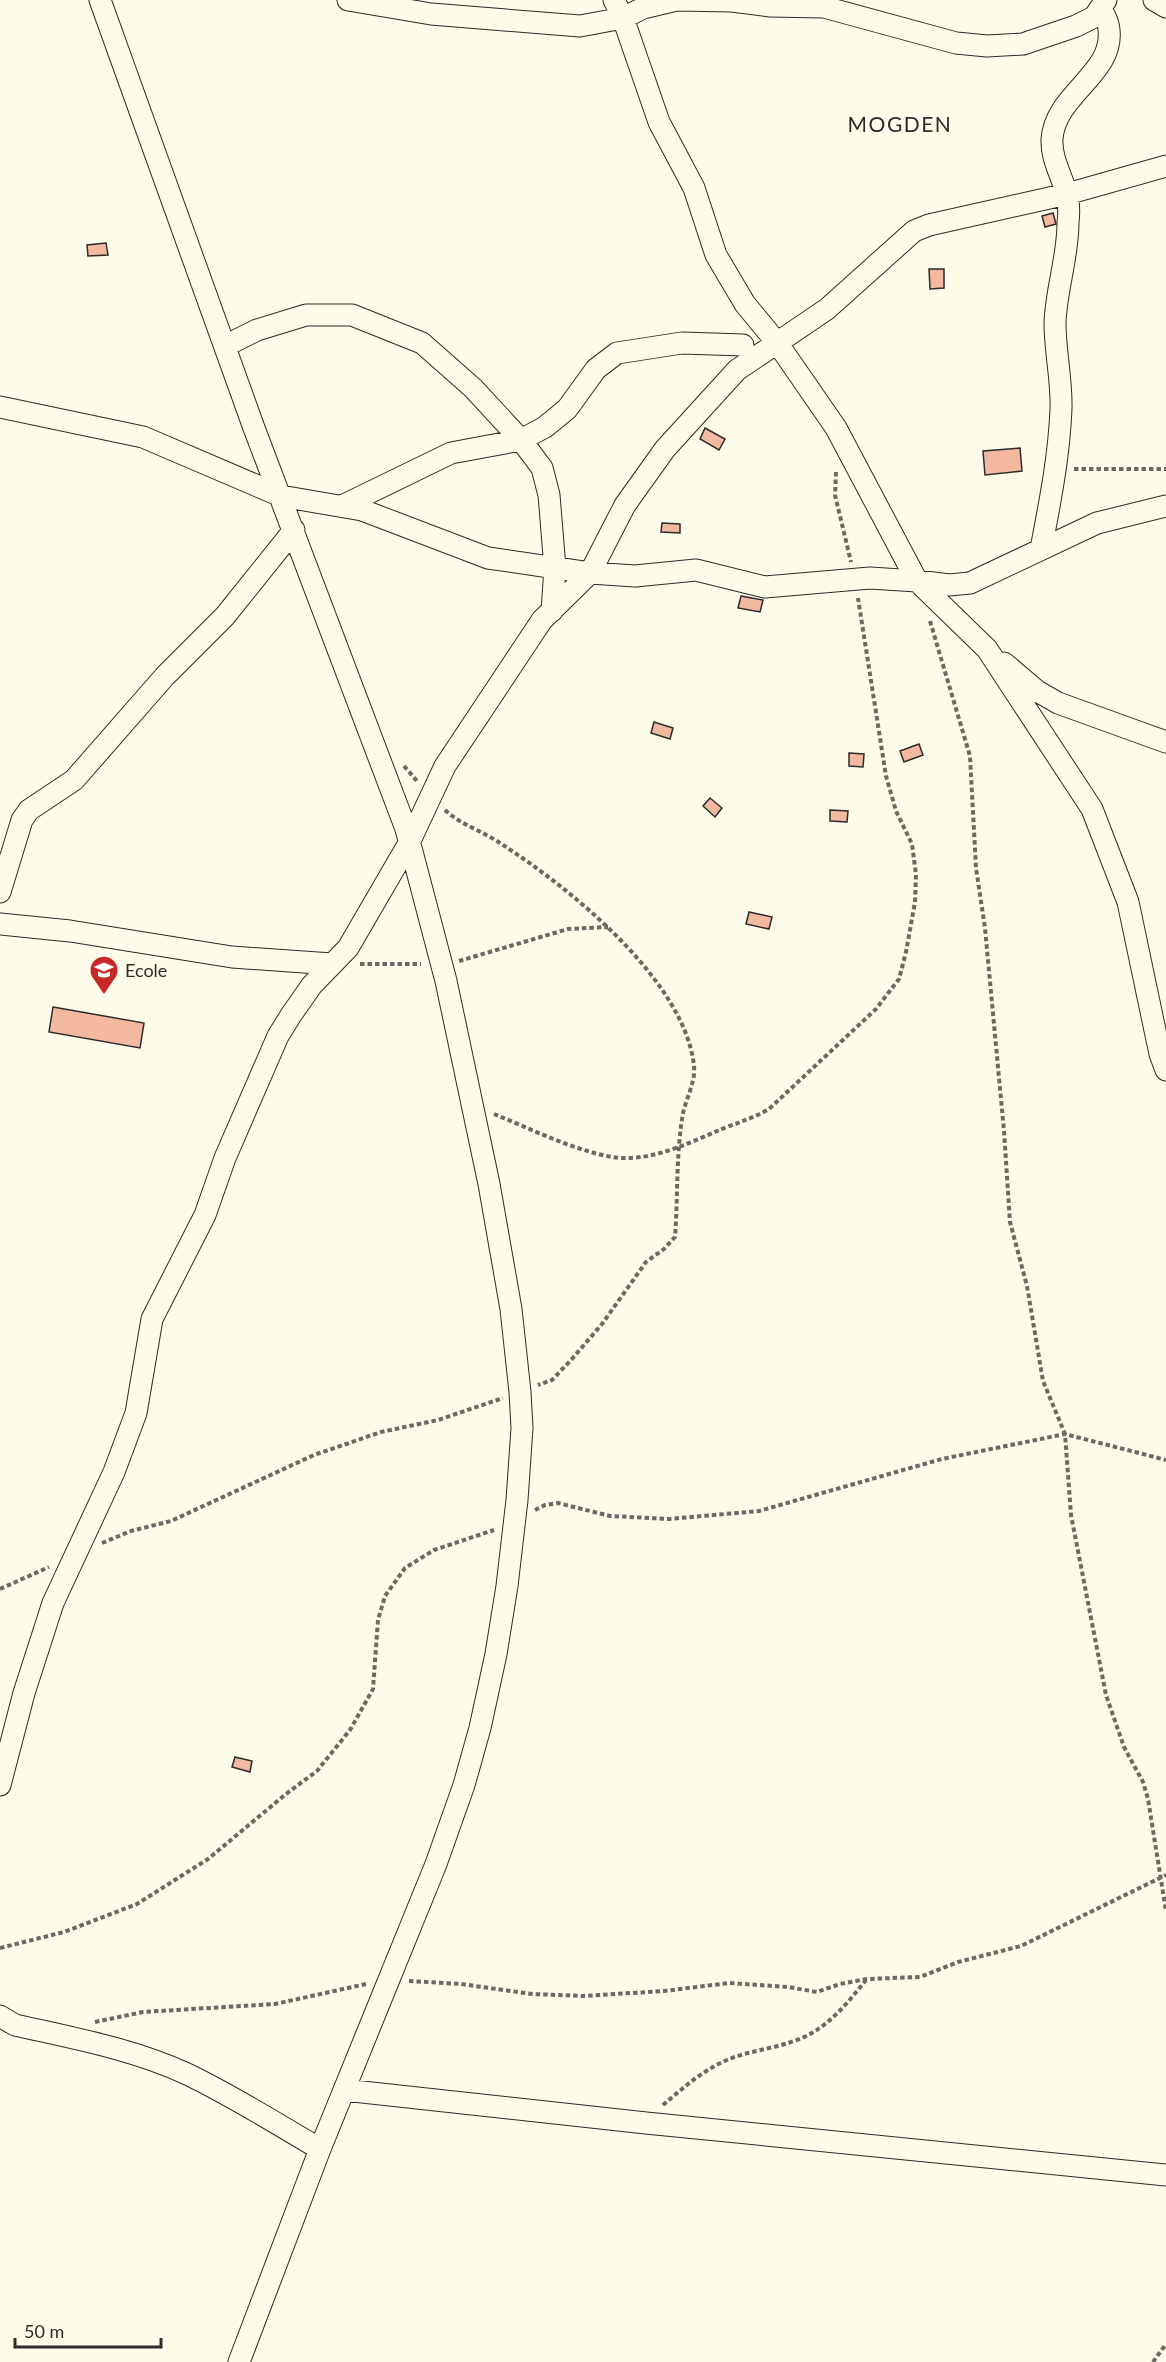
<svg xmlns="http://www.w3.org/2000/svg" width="1166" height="2362" font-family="Lato,sans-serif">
<rect width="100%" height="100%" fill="#fdfbea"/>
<path fill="#f2b8a0" stroke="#2b2b2b" stroke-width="1.5" d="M1053,213L1056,224L1045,227L1042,216Z
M106,243L108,255L88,256L87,245Z
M929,269H944V288L930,289Z
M705,428L725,439L719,450L700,439Z
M1020,448L1022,471L985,475L983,451Z
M662,523L680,524V533L661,532Z
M741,596L763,600L760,612L738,608Z
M654,722L673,728L670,739L651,733Z
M919,744L923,755L904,762L900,751Z
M849,753L864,754L863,767L849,766Z
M710,798L722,808L715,817L703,806Z
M830,810L848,811L847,822L830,821Z
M749,912L772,917L769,929L746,924Z
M53,1007L144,1023L140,1048L49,1032Z
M235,1757L252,1761L250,1772L232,1767Z"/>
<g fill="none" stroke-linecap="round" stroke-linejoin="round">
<g stroke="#2b2b2b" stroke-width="23">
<path id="minor" d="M100,0L254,428L406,829L446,981L489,1184L511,1309L520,1392L522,1428L517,1500L507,1586L496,1654L480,1728L464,1785L436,1864L320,2149L239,2362
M348,0L431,14L580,26L623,18L643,8L677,0L732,1L770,6L824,7L956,43L987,46L1023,44L1076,26L1094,17L1106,0
M614,0L623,18L659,122L694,188L716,255L745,304L778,344L836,428L917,581L987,649L1092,809L1128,902L1160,1054L1166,1070
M1154,0L1166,7
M225,346L257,330L306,315H352L422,343L473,388L521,440L542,468L549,495L555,568L552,611
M0,407L143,437L281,496L362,510L488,558L590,573L635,576L696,570L765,587L870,578L917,581L949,585L970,583L1097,523L1166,506
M342,506L451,453L521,440L545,427L567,409L596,369L617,353L682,343L743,345
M1041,549C1050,502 1059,457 1061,409C1062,380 1055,352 1055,323C1056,290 1068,257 1068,223C1069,214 1069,201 1066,192C1061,174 1051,158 1052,139C1055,94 1114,74 1109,30C1109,22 1104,15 1101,8
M1004,663L1037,691L1058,703L1166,742
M0,892L22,820L29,810L74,780L165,676L225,616L294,530
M0,924L70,931L232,957L332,964
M0,1785L24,1693L53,1603L114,1472L136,1413L152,1319L205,1215L225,1158L278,1036L291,1015L312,985L348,948L409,843L445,766L542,620L590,573L625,505L665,449L737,370L827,309L914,231L929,225L1067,194L1166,166
M0,2016L15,2025C73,2038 133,2049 187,2074C233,2096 277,2124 320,2149
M344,2090L646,2123L1166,2175"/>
</g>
<path stroke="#6a6964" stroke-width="4" stroke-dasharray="4.5 3" stroke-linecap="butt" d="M1074,469H1166
M836,472L835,495L851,562
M930,621L970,756L976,868L985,928L1004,1131L1010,1222L1027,1286L1043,1381L1065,1434L1071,1515L1106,1695L1124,1747L1143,1782L1148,1799L1166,1911
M404,766L417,781
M445,810C461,825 485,832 503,845C571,889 685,981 694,1066C696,1083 684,1102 682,1119C676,1158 678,1198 675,1237L664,1249L646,1262L602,1324L571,1360L552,1380L538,1385
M459,961L568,929L608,927
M360,964H421
M494,1114C531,1129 573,1150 612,1157C649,1163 689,1143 722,1129C739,1122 754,1118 769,1109L876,1009L899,979L906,952L915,902L916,875L912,844L896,811L886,776L858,598
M535,1510L545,1505L558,1503L610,1516L669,1519L759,1511L942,1459L1065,1434L1166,1460
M102,1543L131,1531L171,1521L314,1455L381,1432L438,1420L503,1398
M0,1589L49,1567
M0,1948L64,1932L137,1904L208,1859L286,1794L317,1771L350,1730L373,1689L378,1620L385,1596L405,1568L434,1550L494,1530
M409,1981L461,1984L532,1994L583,1996L664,1991L729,1983L788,1987L817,1992L840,1984L867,1979L920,1977L958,1962L1021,1946L1166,1875
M95,2022L143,2012L275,2004L366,1984
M663,2105C683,2088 703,2070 727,2060C748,2051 772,2049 794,2041C825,2031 846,2005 866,1980
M1153,2362L1166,2344"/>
<use href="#minor" stroke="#fdfbea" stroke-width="21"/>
</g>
<defs>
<g id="school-pin" transform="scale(1.5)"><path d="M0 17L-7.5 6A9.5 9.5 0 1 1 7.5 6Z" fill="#c62828" stroke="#fdfbea"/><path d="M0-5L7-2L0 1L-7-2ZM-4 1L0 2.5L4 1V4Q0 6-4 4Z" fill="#fff"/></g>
</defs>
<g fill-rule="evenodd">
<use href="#school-pin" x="104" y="970"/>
</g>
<g text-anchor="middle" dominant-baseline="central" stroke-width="4.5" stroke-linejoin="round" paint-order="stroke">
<g font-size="18" fill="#2b2b2b" stroke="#fdfbea" text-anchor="start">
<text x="125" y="970">Ecole</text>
</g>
<g font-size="21" letter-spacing="1.5" fill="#2b2b2b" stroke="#fdfbea">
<text x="900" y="123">MOGDEN</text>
</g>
</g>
<path d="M15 2338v9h146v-9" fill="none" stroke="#2b2b2b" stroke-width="3"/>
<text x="24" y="2338" font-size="18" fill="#2b2b2b" stroke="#fdfbea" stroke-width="4.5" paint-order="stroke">50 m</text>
</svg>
